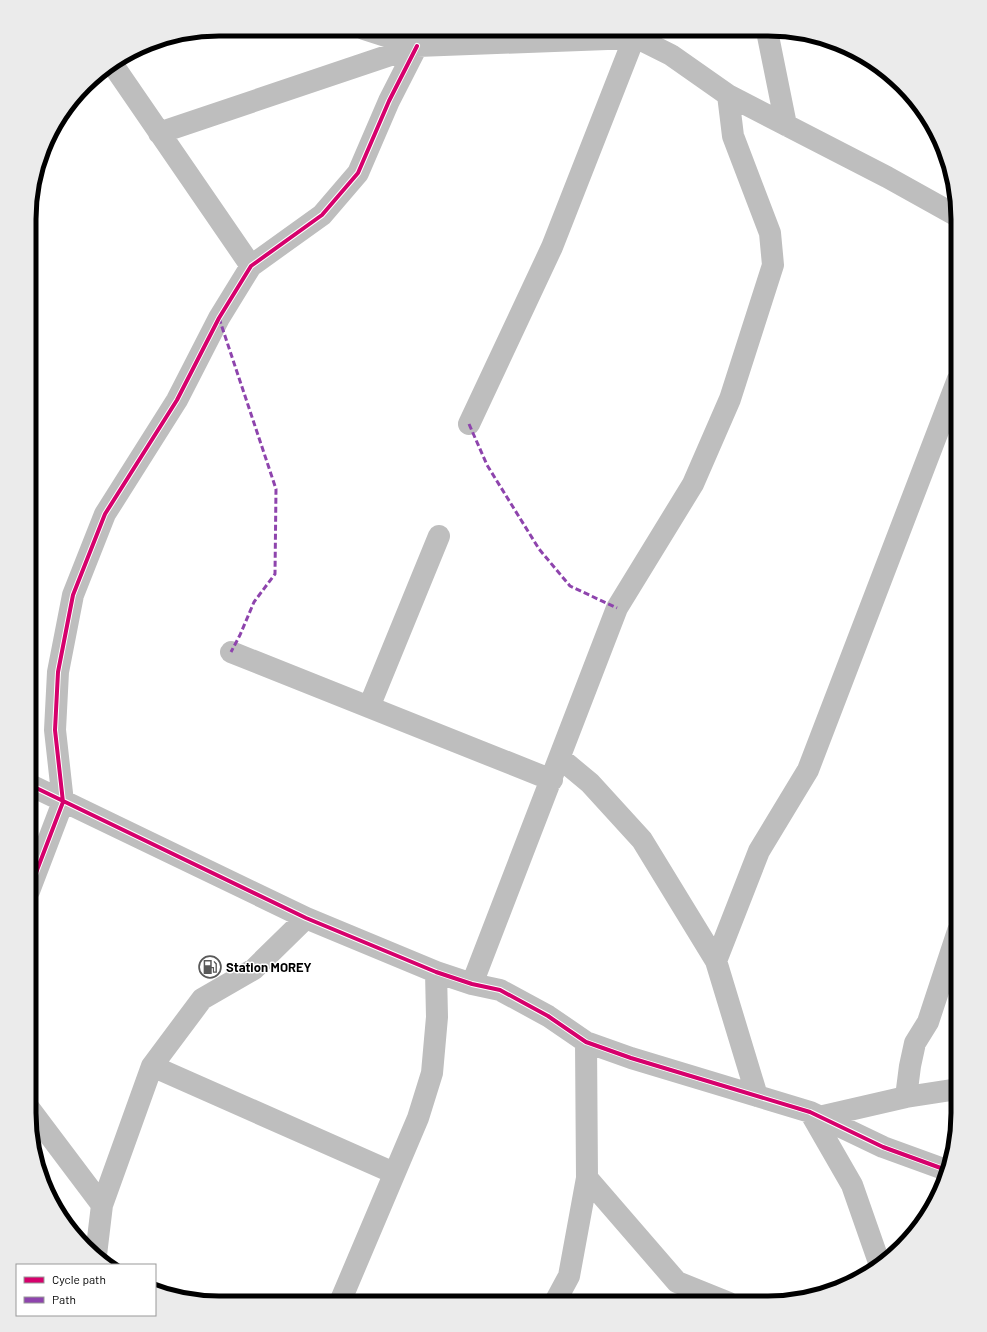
<svg xmlns="http://www.w3.org/2000/svg" width="987" height="1332" font-family="Barlow,sans-serif">
<rect width="100%" height="100%" fill="#fff"/>
<g fill="none" stroke-linecap="round" stroke-linejoin="round">
<path stroke="#bebebe" stroke-width="22" d="M364,29L417,46L634,38
M621,30L671,55L728,95L887,177L957,216
M767,31L786,125
M113,65L251,266
M159,133L417,46
M469,424L552,247L634,38
M231,652L552,780
M369,707L439,536
M560,758L590,783L642,840L716,961
M30,785L306,918L436,972L472,984L500,990L548,1016L586,1042L631,1058L810,1112L883,1147L949,1171
M29,891L63,802L55,730L58,672L73,595L105,514L177,400L219,318L251,266L322,215L358,173L389,101L417,46
M472,984L617,608L693,484L730,399L773,265L770,233L733,136L728,95
M152,1066L394,1173
M757,1096L716,961L759,851L808,770L958,379
M906,1097L910,1066L915,1043L928,1022L958,931
M29,1108L102,1205
M810,1112L852,1185L880,1265
M819,1117L906,1097L958,1089
M587,1178L677,1282L729,1303
M96,1255L102,1205L152,1066L202,999L254,969L306,918
M340,1302L418,1118L432,1073L437,1017L436,972
M555,1302L569,1276L587,1178L586,1042"/>
<path stroke="#8e44ad" stroke-width="3" stroke-dasharray="6 3" stroke-linecap="butt" d="M219,318L276,489L275,574L254,602L240,635L231,652
M469,424L487,465L539,549L570,586L617,608"/>
<g stroke="#fff" stroke-width="6">
<path id="cycleway" d="M30,785L306,918L436,972L472,984L500,990L548,1016L586,1042L631,1058L810,1112L883,1147L949,1171
M29,891L63,802L55,730L58,672L73,595L105,514L177,400L219,318L251,266L322,215L358,173L389,101L417,46"/>
</g>
<use href="#cycleway" stroke="#d6006c" stroke-width="4"/>
</g>
<defs>
<g id="fuel-ring" transform="scale(1.15)"><circle r="9.5" fill="#fff" stroke="#595959" stroke-width="1.5"/><path d="M-5.5-6h7V0h2V4h1.3V-2.5L3-4.5l.8-.8L6-3V5H2.5V1h-1V6h-7ZM-4.2-4.7v3.2H.2V-4.7Z" fill="#595959"/></g>
</defs>
<g fill-rule="evenodd">
<use href="#fuel-ring" x="210" y="967"/>
</g>
<g text-anchor="middle" dominant-baseline="central" stroke-width="3" stroke-linejoin="round" paint-order="stroke">
<g font-size="13" font-weight="bold" fill="#000" stroke="#fff" text-anchor="start">
<text x="226" y="967">Station MOREY</text>
</g>
</g>
<path d="M0 0H987V1332H0ZM219 36H768A183 183 0 0 1 951 219V1113A183 183 0 0 1 768 1296H219A183 183 0 0 1 36 1113V219A183 183 0 0 1 219 36Z" fill="#ebebeb" fill-rule="evenodd"/>
<path fill="none" stroke="#000" stroke-width="5" d="M219 36H768A183 183 0 0 1 951 219V1113A183 183 0 0 1 768 1296H219A183 183 0 0 1 36 1113V219A183 183 0 0 1 219 36Z"/>
<rect x="16" y="1264" width="140" height="52" fill="#ffffff" stroke="#999999"/>
<rect x="24" y="1277" width="20" height="6" fill="#d6006c" stroke="#999999"/>
<text x="52" y="1284" font-size="12" fill="#000000">Cycle path</text>
<rect x="24" y="1297" width="20" height="6" fill="#8e44ad" stroke="#999999"/>
<text x="52" y="1304" font-size="12" fill="#000000">Path</text>
</svg>
